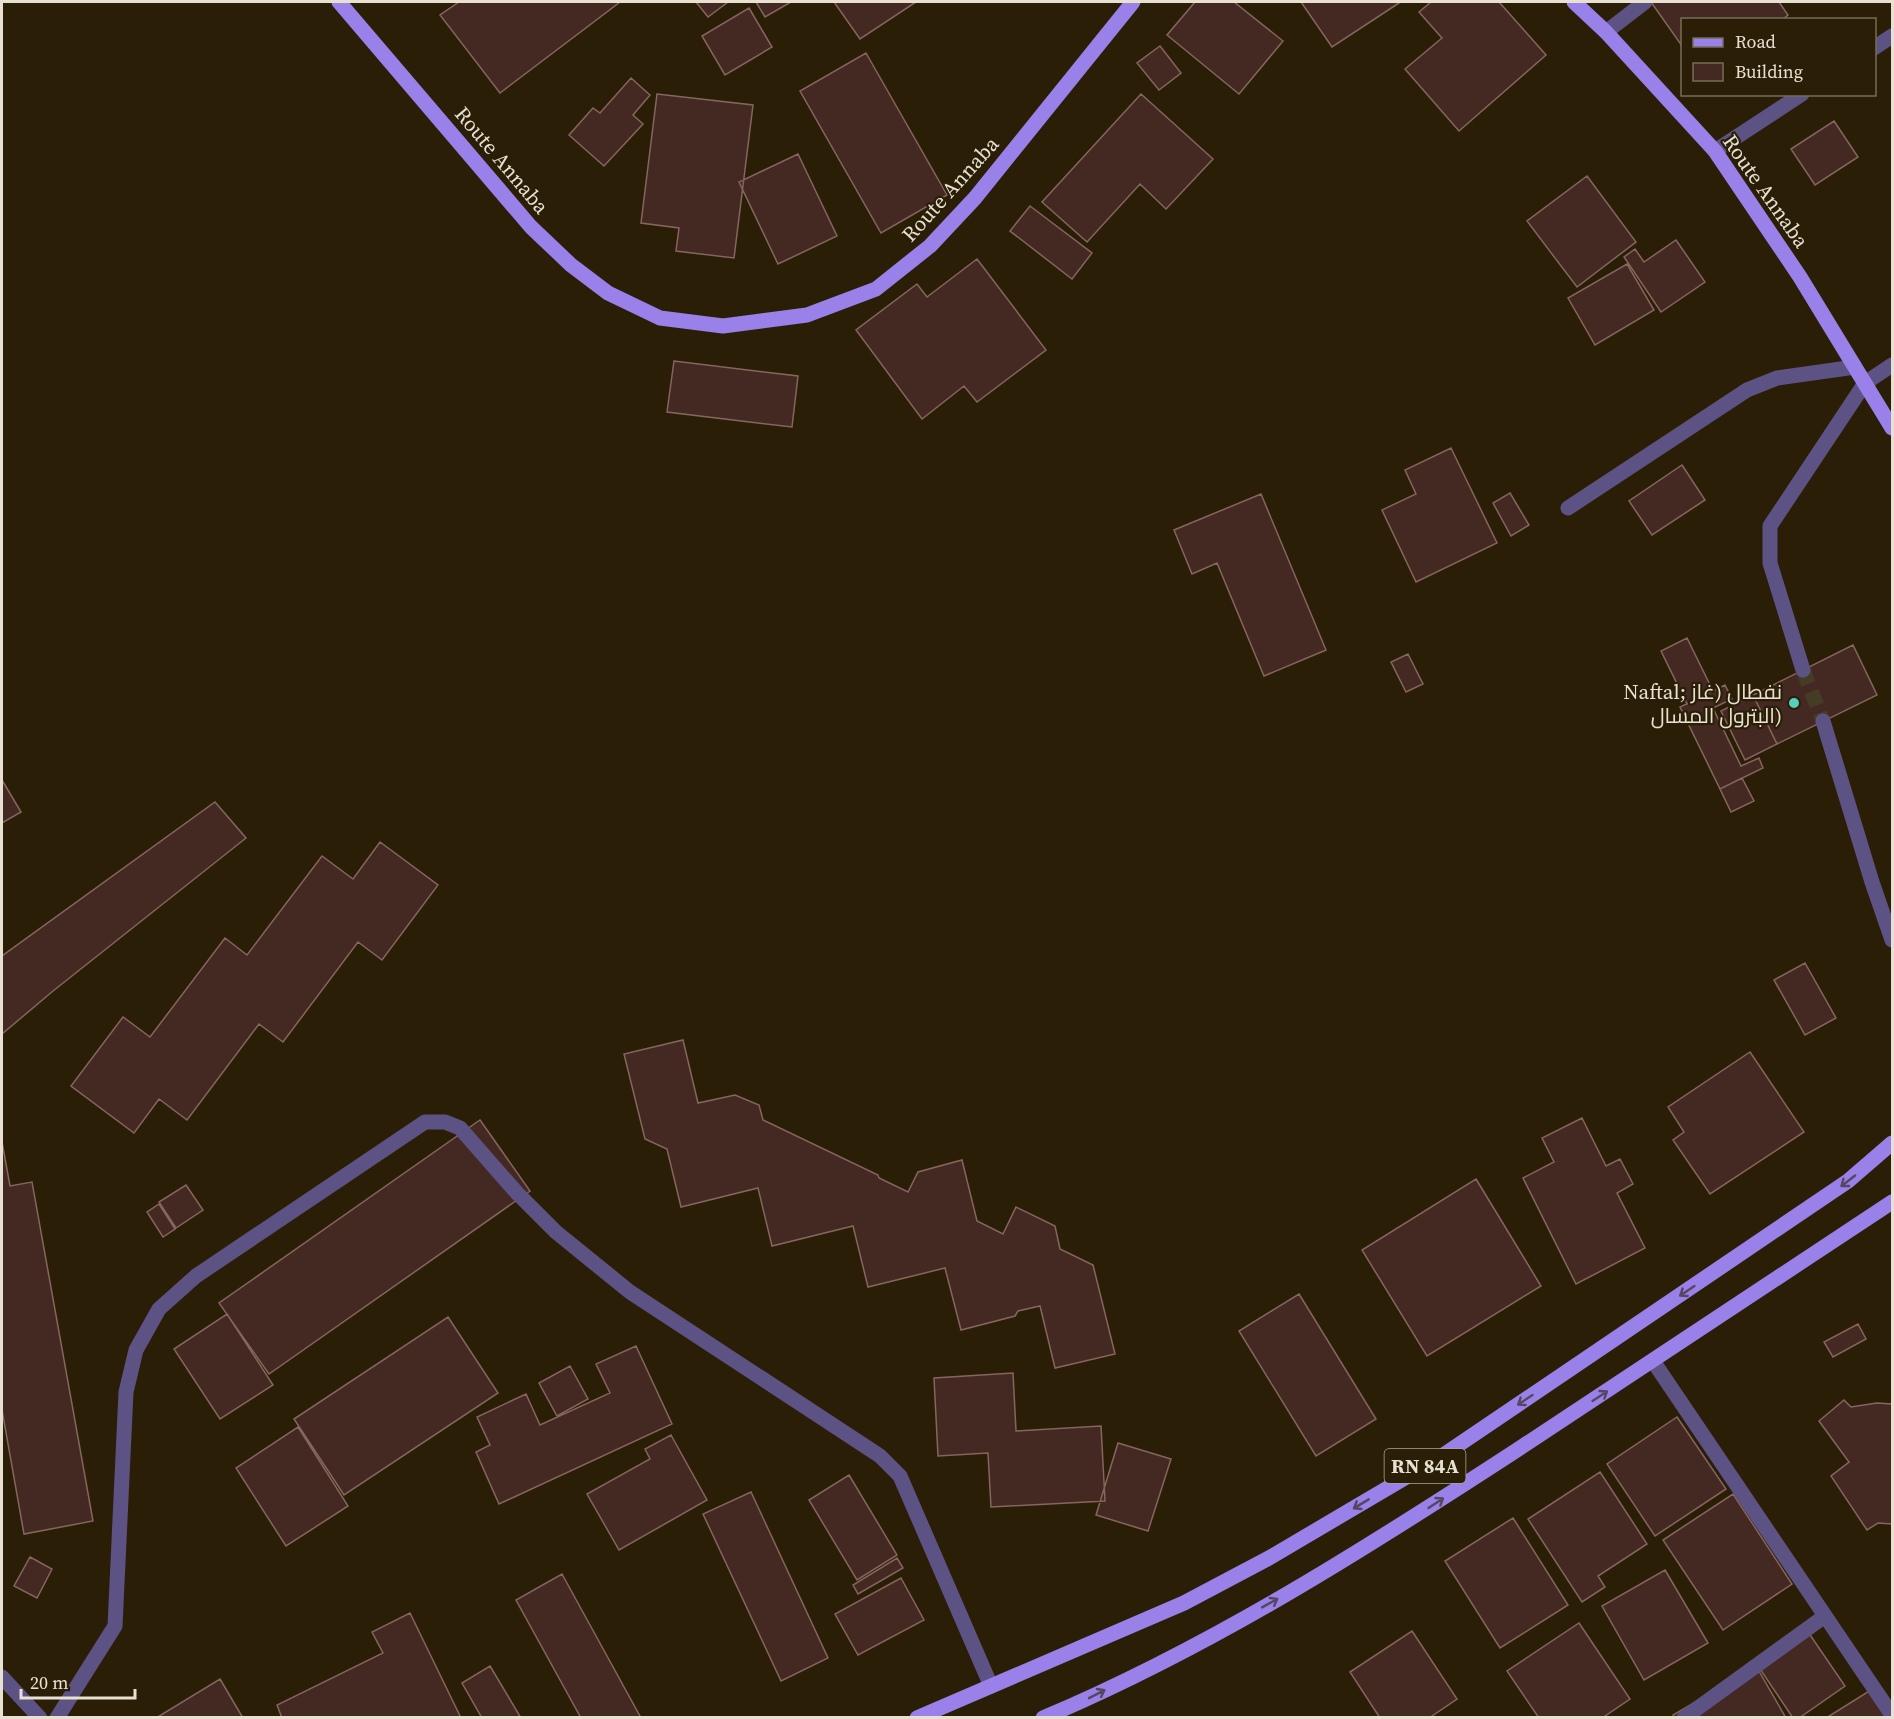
<svg xmlns="http://www.w3.org/2000/svg" width="1894" height="1719" font-family="'Source Serif 4',Cairo,serif">
<rect width="100%" height="100%" fill="#2a1f06"/>
<path fill="#442822" stroke="#85665e" stroke-width="1.5" d="M459,2H620L500,93L440,15Z
M696,2H728L708,17Z
M756,2H791L765,17Z
M834,2H916L860,39Z
M1195,2H1234L1283,41L1239,94L1167,35Z
M1301,2H1397L1399,3L1332,47Z
M1431,2H1499L1546,55L1459,131L1405,69L1442,38L1419,12Z
M1651,2H1779L1788,15L1782,20H1682V46Z
M749,8L772,47L725,75L702,36Z
M1160,46L1181,73L1159,90L1137,63Z
M866,53L947,195L881,233L800,91Z
M631,78L650,95L633,115L643,124L604,166L569,135L593,108L600,113Z
M657,94L753,105L734,258L676,251L679,228L641,223Z
M1141,94L1213,159L1166,209L1140,184L1087,242L1042,202Z
M1834,121L1858,157L1815,185L1791,149Z
M798,154L837,236L778,264L739,182Z
M1587,176L1636,242L1577,287L1527,221Z
M1030,206L1092,253L1072,279L1010,231Z
M1676,240L1705,282L1661,312L1624,257L1635,249L1644,262Z
M977,259L1046,350L977,402L964,386L922,419L856,330L917,284L927,297Z
M1627,264L1654,310L1595,345L1568,298Z
M674,361L798,376L792,427L667,412Z
M1451,448L1497,543L1416,582L1382,510L1416,494L1405,470Z
M1682,465L1705,500L1652,535L1629,501Z
M1510,493L1529,525L1511,536L1493,503Z
M1261,494L1326,650L1264,676L1217,563L1192,574L1174,530Z
M1687,638L1713,691L1687,704L1661,651Z
M1853,645L1877,695L1777,744L1753,695Z
M1408,654L1423,684L1406,692L1391,662Z
M1725,685L1732,699L1713,708L1741,766L1759,758L1763,768L1720,789L1680,707Z
M1753,695L1777,744L1745,760L1721,711Z
M1742,778L1754,801L1731,812L1720,789Z
M2,780L21,812L2,823Z
M215,802L246,838L53,991L2,1034V956Z
M380,842L438,885L382,960L358,942L283,1042L259,1024L187,1120L159,1099L134,1133L71,1086L123,1017L150,1037L225,938L247,955L322,856L353,879Z
M1805,963L1836,1018L1805,1035L1774,980Z
M683,1040L698,1103L735,1095L759,1105L763,1120L878,1175L879,1178L908,1192L918,1172L962,1160L977,1221L1003,1234L1016,1207L1055,1226L1060,1249L1093,1265L1115,1354L1055,1368L1040,1306L1018,1311L1015,1316L961,1330L945,1268L868,1287L853,1226L772,1246L758,1188L681,1207L667,1149L645,1139L624,1054Z
M1750,1052L1804,1132L1710,1194L1673,1140L1684,1132L1668,1107Z
M1582,1118L1606,1166L1620,1159L1633,1184L1617,1193L1645,1248L1576,1284L1523,1178L1554,1162L1542,1138Z
M480,1120L530,1191L269,1374L219,1303Z
M2,1142L10,1186L32,1182L93,1521L24,1534L2,1410Z
M1476,1179L1541,1286L1427,1356L1362,1250Z
M186,1185L203,1210L176,1228L159,1202Z
M159,1204L175,1229L163,1237L147,1212Z
M1299,1294L1376,1419L1316,1456L1239,1331Z
M227,1314L273,1385L220,1419L174,1349Z
M448,1317L498,1393L344,1495L294,1419Z
M1858,1324L1866,1339L1833,1357L1824,1342Z
M636,1346L672,1424L499,1504L476,1452L490,1445L477,1417L526,1394L540,1425L610,1393L596,1364Z
M570,1366L588,1399L557,1416L539,1383Z
M1013,1373L1016,1431L1101,1426L1105,1501L991,1507L988,1453L938,1456L934,1378Z
M1844,1400L1851,1407L1877,1403L1892,1404V1524L1878,1523L1867,1530L1831,1476L1849,1462L1819,1421Z
M1677,1417L1726,1489L1655,1536L1607,1464Z
M298,1427L348,1506L286,1546L236,1468Z
M671,1435L707,1500L619,1550L587,1494L650,1459L645,1449Z
M1118,1443L1171,1459L1148,1531L1096,1515Z
M1600,1472L1647,1544L1598,1576L1605,1587L1582,1602L1528,1519Z
M849,1475L897,1555L857,1580L809,1500Z
M751,1492L828,1658L781,1681L703,1514Z
M1733,1494L1792,1584L1723,1630L1663,1540Z
M1513,1518L1568,1605L1500,1648L1445,1561Z
M30,1557L52,1569L37,1598L14,1586Z
M897,1558L903,1568L858,1594L853,1585Z
M1665,1570L1708,1643L1644,1680L1602,1606Z
M562,1574L641,1718H581L516,1600Z
M901,1578L924,1620L858,1655L835,1614Z
M410,1613L461,1718H282L277,1705L383,1653L372,1632Z
M1579,1623L1630,1699L1602,1718H1539L1507,1671Z
M1806,1629L1845,1686L1799,1718H1793L1756,1663Z
M1412,1631L1457,1699L1429,1718H1380L1350,1672Z
M490,1666L521,1718H482L462,1683Z
M1756,1666L1786,1718H1674L1673,1715Z
M220,1679L243,1718H156Z
M1874,1688L1892,1718H1826Z"/>
<g fill="none" stroke-linecap="round" stroke-linejoin="round">
<path stroke="#463c25" stroke-width="15" stroke-dasharray="15 8" stroke-linecap="butt" d="M1803,670L1823,721"/>
<path stroke="#5d5284" stroke-width="15" d="M1606,32L1645,2
M1874,48L1892,36
M1715,151L1802,94
M1568,508L1747,390L1777,378L1855,367
M1803,670L1770,563V526L1865,383L1892,365
M1823,721L1872,882L1892,940
M1653,1361L1892,1715
M2,1677L40,1718
M57,1718L115,1626L126,1392L136,1350L159,1309L196,1276L425,1122H445L460,1128L517,1193L556,1232L630,1292L880,1456L900,1476L991,1686
M1684,1718L1825,1616"/>
<path stroke="#9981e9" stroke-width="15" d="M339,2L531,227L571,265L608,293L660,318L723,326L807,315L876,289L930,246L975,198L1133,2
M1574,2L1606,32L1715,151L1800,277L1892,428
M917,1718L1184,1603L1269,1558L1442,1456L1848,1181L1892,1143
M1043,1718C1211,1647 1365,1549 1517,1450C1643,1368 1768,1285 1892,1202"/>
</g>
<defs><path id="oneway-shaft" d="M-6 0H5M1.5-3L5.5 0L1.5 3" fill="none" stroke-width="1.6" stroke-linecap="round" stroke-linejoin="round" transform="scale(1.5)"/></defs>
<g stroke="#564661">
<use href="#oneway-shaft" transform="translate(1848 1181) rotate(142)"/>
<use href="#oneway-shaft" transform="translate(1687 1291) rotate(146)"/>
<use href="#oneway-shaft" transform="translate(1600 1396) rotate(-33)"/>
<use href="#oneway-shaft" transform="translate(1525 1400) rotate(146)"/>
<use href="#oneway-shaft" transform="translate(1436 1503) rotate(-33)"/>
<use href="#oneway-shaft" transform="translate(1361 1504) rotate(149)"/>
<use href="#oneway-shaft" transform="translate(1270 1603) rotate(-29)"/>
<use href="#oneway-shaft" transform="translate(1097 1694) rotate(-27)"/>
</g>
<circle fill="#5acebc" stroke="#2a1f06" stroke-width="2" cx="1794" cy="703" r="6"/>
<g text-anchor="middle" dominant-baseline="central" stroke-width="4.5" stroke-linejoin="round" paint-order="stroke">
<rect fill="#2a1f06" stroke="#afa795" stroke-width="1.5" x="1384.5" y="1449" width="81" height="34" rx="4.5"/>
<g font-size="20" font-weight="bold" fill="#e8e1d2">
<text x="1425" y="1466">RN 84A</text>
</g>
<g font-size="21" fill="#e8e1d2" stroke="#2a1f06">
<text transform="translate(502 160) rotate(50)">Route Annaba</text>
<text transform="translate(950 189) rotate(-48)">Route Annaba</text>
<text transform="translate(1766 191) rotate(55)">Route Annaba</text>
</g>
<g font-size="21" fill="#e8e1d2" stroke="#2a1f06" text-anchor="end">
<text x="1782" y="691">Naftal; نفطال (غاز<tspan x="1782" dy="24">البترول المسال)</tspan></text>
</g>
</g>
<rect width="1894" height="1719" fill="none" stroke="#e8e1d2" stroke-width="6"/>
<rect x="1681" y="18" width="195" height="78" fill="#2a1f06" stroke="#766d58" stroke-width="1.5"/>
<rect x="1693" y="38" width="30" height="9" fill="#9981e9" stroke="#766d58" stroke-width="1.5"/>
<text x="1735" y="48" font-size="18" fill="#e8e1d2">Road</text>
<rect x="1693" y="63" width="30" height="18" fill="#442822" stroke="#766d58" stroke-width="1.5"/>
<text x="1735" y="78" font-size="18" fill="#e8e1d2">Building</text>
<path d="M21 1689v9h114v-9" fill="none" stroke="#e8e1d2" stroke-width="3"/>
<text x="30" y="1689" font-size="18" fill="#e8e1d2" stroke="#2a1f06" stroke-width="4.5" paint-order="stroke">20 m</text>
</svg>
